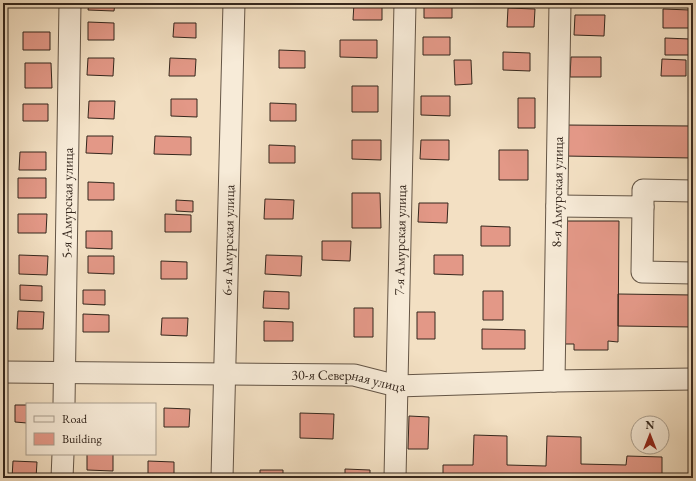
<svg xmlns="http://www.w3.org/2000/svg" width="696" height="481" font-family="'EB Garamond',serif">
<rect width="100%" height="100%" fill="#f3e0c3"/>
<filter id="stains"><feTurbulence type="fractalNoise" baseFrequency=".005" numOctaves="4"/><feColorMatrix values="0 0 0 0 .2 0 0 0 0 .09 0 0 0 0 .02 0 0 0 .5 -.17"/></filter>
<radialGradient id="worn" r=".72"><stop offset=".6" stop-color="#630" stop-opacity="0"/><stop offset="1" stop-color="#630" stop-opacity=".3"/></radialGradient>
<path fill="#e39887" stroke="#35271d" d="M89,3H115L114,11L88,10Z
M354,3H382V20H353Z
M424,3H452V18H424Z
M508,8L535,9L534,27H507Z
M663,9L690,10V28H663Z
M575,15H605L604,36L574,35Z
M88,22L114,23V40H88Z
M174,23H196V38L173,37Z
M23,32H50V50H23Z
M423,37H450V55H423Z
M665,38L690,39L689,55H665Z
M340,40H377V58L340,57Z
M279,50L305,51V68H279Z
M503,52L530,53V71L503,70Z
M571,57H601V77H570Z
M88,58H114L113,76L87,75Z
M170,58L196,59L195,76H169Z
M662,59L686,60V76H661Z
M454,60H471L472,84L455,85Z
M25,63H51L52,88H25Z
M352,86H378V112H352Z
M421,96H450V116L421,115Z
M518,98H535V128H518Z
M171,99H197V117L171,116Z
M89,101H115L114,119L88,118Z
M270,103L296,104V121H270Z
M23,104H48V121H23Z
M564,125L693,126V158L563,156Z
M87,136H113L112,154L86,153Z
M155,136L191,137V155L154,154Z
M352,140H381V160L352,159Z
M421,140H449V160L420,159Z
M269,145L295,146V163H269Z
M499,150H528V180H499Z
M20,152H46V170H19Z
M18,178H46V198H18Z
M88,182L114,183V200H88Z
M352,193H380L381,228H352Z
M265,199L294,200L293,219H264Z
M176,200L193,201V212L176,211Z
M419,203H448L447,223L418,222Z
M18,214H47L46,233H18Z
M165,214L191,215V232H165Z
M563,221H619L618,342L608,341V350H574V344H562Z
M481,226L510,227V246H481Z
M86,231H112V249L86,248Z
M322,241H351L350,261L322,260Z
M19,255L48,256L47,275L19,274Z
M266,255L302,256L301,276L265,274Z
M434,255H463V275L434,274Z
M88,256H114V274L88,273Z
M161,261L187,262V279H161Z
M20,285L42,286V301L20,300Z
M83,290H105V305L83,304Z
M264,291L289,292V309L263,308Z
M483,291H503V320H483Z
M618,294L693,295V327L618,326Z
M354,308H373V337H354Z
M18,311L44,312L43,329H17Z
M417,312H435V339H417Z
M83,314L109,315V332H83Z
M162,318H188L187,336L161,335Z
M264,321L293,322V341H264Z
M482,329L525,330V349H482Z
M15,405H27V423L15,422Z
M164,408L190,409L189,427H164Z
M300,413L334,414L333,439L300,438Z
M409,416L429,417L428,449H408Z
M474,435L507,436V465L546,466L547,436L581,437V464L626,465L627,456L662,457V478H443V465H473Z
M87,454H113V471L87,470Z
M13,461L37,462L36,478H12Z
M148,461L174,462V478H148Z
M345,469L370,470V478H345Z
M260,470H283V478H260Z"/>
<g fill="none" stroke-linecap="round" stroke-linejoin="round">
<g stroke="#645546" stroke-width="23">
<g id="minor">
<path d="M557,206L643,207V190L693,191"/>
<path d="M643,207L642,272L693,273"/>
<path id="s1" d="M3,372L354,375L397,386L554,381L693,379"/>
<path id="s2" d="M554,381L560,3"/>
<path id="s3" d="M64,404L70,3"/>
<path d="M62,478L63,454"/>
<path id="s4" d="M222,478L234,3"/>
<path id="s5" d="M395,478L405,3"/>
</g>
</g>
<use href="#minor" stroke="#f7ebd8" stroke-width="21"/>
</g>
<g text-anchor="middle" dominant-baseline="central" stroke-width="3" stroke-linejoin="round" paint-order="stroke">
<g font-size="14" fill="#35271d" stroke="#f7ebd8">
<text stroke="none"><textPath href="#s2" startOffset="189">8-я Амурская улица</textPath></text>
<text stroke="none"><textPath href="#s3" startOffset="201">5-я Амурская улица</textPath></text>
<text stroke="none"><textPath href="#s4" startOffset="238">6-я Амурская улица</textPath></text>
<text stroke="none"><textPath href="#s5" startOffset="238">7-я Амурская улица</textPath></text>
<text stroke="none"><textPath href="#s1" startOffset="346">30-я Северная улица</textPath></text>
</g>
</g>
<rect width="696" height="481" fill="none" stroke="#f3e0c3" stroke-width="16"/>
<rect x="4" y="4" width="688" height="473" fill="none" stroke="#35271d" stroke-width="2"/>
<rect x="8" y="8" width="680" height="465" fill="none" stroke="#35271d"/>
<rect x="26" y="403" width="130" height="52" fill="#f7ebd8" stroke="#a99d8d"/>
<rect x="34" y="416" width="20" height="6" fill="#f7ebd8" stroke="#a99d8d"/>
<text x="62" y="423" font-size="12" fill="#35271d">Road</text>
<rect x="34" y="433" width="20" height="12" fill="#e39887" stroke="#a99d8d"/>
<text x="62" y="443" font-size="12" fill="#35271d">Building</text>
<g transform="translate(650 435)"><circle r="19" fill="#f7ebd8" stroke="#a99d8d"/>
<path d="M0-3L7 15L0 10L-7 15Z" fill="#8f2418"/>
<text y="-6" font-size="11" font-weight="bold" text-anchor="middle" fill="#35271d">N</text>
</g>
<rect width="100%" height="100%" filter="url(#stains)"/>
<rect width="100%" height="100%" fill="url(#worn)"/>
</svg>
